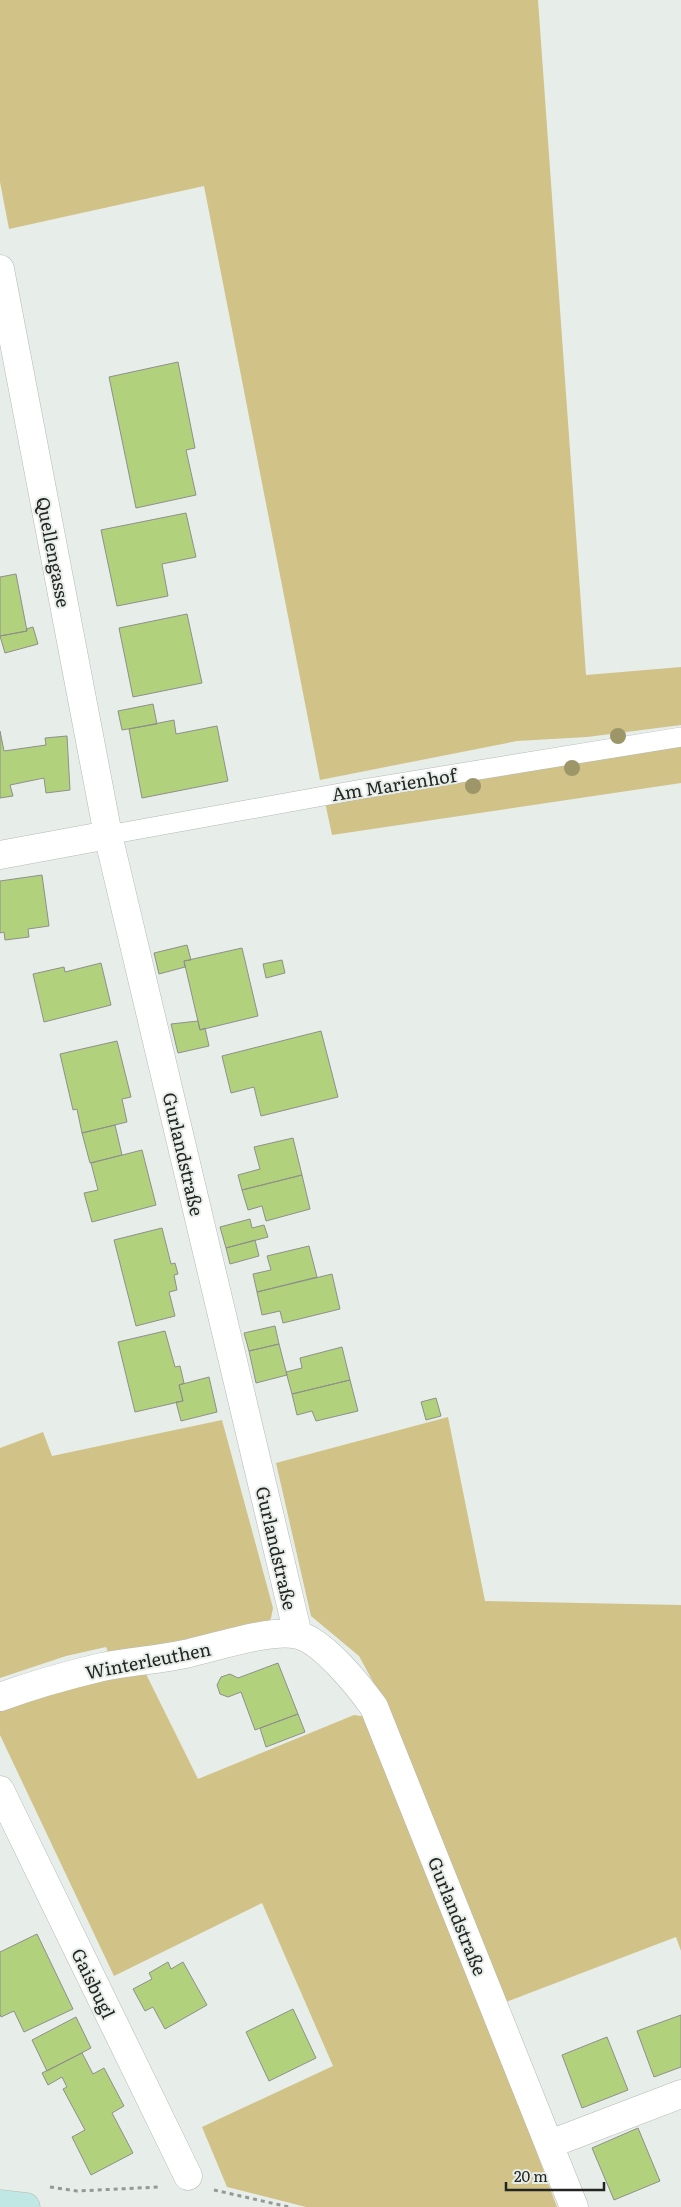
<svg xmlns="http://www.w3.org/2000/svg" width="681" height="2207" font-family="Literata,serif">
<rect width="100%" height="100%" fill="#e7ede9"/>
<path fill="#d1c287" d="M0,0H538L586,675L681,667V725L587,737L517,741L320,780L204,186L9,229L0,182Z
M681,745V783L332,835L325,802Z
M448,1417L485,1601L681,1605V1951L676,1937L506,2002L382,1698L359,1656L311,1616L276,1463Z
M222,1420L273,1608L271,1618L268,1624L110,1656L106,1647L66,1656L0,1678V1448L43,1432L52,1456Z
M144,1670L198,1779L354,1715L367,1717L485,2013L557,2207H306L227,2187L202,2127L333,2066L262,1903L114,1976L0,1735V1707Z"/>
<path fill="#b1d17c" stroke="#8e908b" d="M178,362L195,448L186,450L196,495L136,508L109,377Z
M186,513L196,557L162,564L168,596L117,606L101,530Z
M16,574L27,631L0,636V577Z
M187,614L202,683L133,697L119,628Z
M33,627L38,644L5,653L0,636L27,631L26,629Z
M153,704L157,724L122,730L118,711Z
M174,720L176,734L217,726L228,781L142,798L129,729Z
M0,731L4,751L46,745L45,738L67,736L70,790L46,793L44,778L10,785L13,796L0,798Z
M42,875L49,926L28,929L29,937L5,940L4,932L0,933V881Z
M187,945L191,960L184,961L185,967L159,974L154,953Z
M242,948L258,1016L200,1030L184,961Z
M282,960L285,973L266,978L263,964Z
M101,963L111,1005L44,1022L33,974L64,967L65,972Z
M198,1021L200,1030L205,1028L209,1046L178,1053L171,1024Z
M321,1031L338,1097L261,1116L254,1087L231,1093L222,1056Z
M117,1041L131,1097L122,1099L127,1122L82,1133L77,1109L73,1110L60,1054Z
M115,1125L122,1155L90,1163L82,1133Z
M293,1138L302,1175L242,1190L238,1175L260,1169L254,1147Z
M142,1150L156,1205L92,1222L84,1193L98,1190L91,1163Z
M302,1175L310,1209L266,1221L262,1206L248,1210L242,1190Z
M250,1219L252,1228L264,1225L268,1237L226,1248L220,1227Z
M162,1228L171,1264L175,1263L178,1274L174,1275L177,1290L169,1292L175,1316L136,1326L114,1240Z
M255,1240L259,1256L230,1264L226,1248Z
M309,1246L317,1277L257,1292L253,1274L271,1270L267,1256Z
M332,1274L340,1309L283,1323L280,1311L262,1315L257,1292Z
M275,1326L279,1344L249,1351L244,1333Z
M165,1331L175,1367L180,1366L184,1383L179,1385L183,1401L135,1412L118,1342Z
M279,1344L287,1375L256,1383L249,1351Z
M342,1347L350,1380L292,1394L286,1372L302,1368L300,1358Z
M209,1377L217,1412L181,1421L176,1402L183,1401L179,1385Z
M350,1380L358,1411L316,1421L312,1411L297,1415L292,1394Z
M436,1398L441,1416L426,1420L421,1402Z
M278,1663L298,1714L255,1730L241,1692L228,1697L220,1694L217,1685L221,1677L230,1674L238,1678Z
M298,1714L305,1732L266,1747L260,1728Z
M37,1934L73,2009L24,2032L14,2011L1,2017L0,2014V1952Z
M168,1962L171,1969L183,1962L207,2005L165,2029L153,2007L145,2011L133,1989L152,1979L149,1973Z
M293,2009L316,2058L269,2081L246,2032Z
M681,2015V2067L654,2077L637,2031Z
M76,2017L91,2048L47,2071L32,2040Z
M607,2037L628,2090L582,2108L562,2055Z
M82,2053L93,2074L104,2068L124,2106L112,2113L133,2153L91,2175L72,2137L85,2130L63,2089L67,2087L62,2077L48,2085L42,2073Z
M638,2128L660,2181L614,2200L592,2148Z"/>
<g fill="none" stroke-linecap="round" stroke-linejoin="round">
<g stroke="#b4bab6" stroke-width="20">
<path id="lane" d="M108,835L362,789L681,737"/>
</g>
<g stroke="#b4bab6" stroke-width="29">
<path id="street" d="M0,269L108,835L298,1635
M0,855L108,835
M0,1697C33,1685 68,1675 102,1667C130,1661 158,1660 185,1654C213,1648 272,1628 298,1635C323,1641 359,1686 374,1707L574,2207
M0,1790L188,2176
M550,2144L681,2094"/>
</g>
<g stroke="#b4bab6" stroke-width="29">
<path id="secondary" d="M0,2204L26,2207"/>
</g>
<path stroke="#949995" stroke-width="3" stroke-dasharray="4 4" stroke-linecap="butt" d="M50,2187L77,2191L159,2187
M214,2190L289,2207"/>
<use href="#lane" stroke="#fff" stroke-width="19"/>
<use href="#street" stroke="#fff" stroke-width="28"/>
<use href="#secondary" stroke="#c0e7e3" stroke-width="28"/>
</g>
<g fill="#9c9669">
<circle cx="618" cy="736" r="8"/>
<circle cx="572" cy="768" r="8"/>
<circle cx="473" cy="786" r="8"/>
</g>
<g text-anchor="middle" dominant-baseline="central" stroke-width="4" stroke-linejoin="round" paint-order="stroke">
<g font-size="18" fill="#232523" stroke="#e7ede9">
<text transform="translate(54 552) rotate(79)">Quellengasse</text>
<text transform="translate(394 784) rotate(-9)">Am Marienhof</text>
<text transform="translate(184 1154) rotate(77)">Gurlandstraße</text>
<text transform="translate(277 1548) rotate(77)">Gurlandstraße</text>
<text transform="translate(148 1660) rotate(-11)">Winterleuthen</text>
<text transform="translate(458 1916) rotate(68)">Gurlandstraße</text>
<text transform="translate(94 1983) rotate(64)">Gaisbugl</text>
</g>
</g>
<path d="M506 2182v8h98v-8" fill="none" stroke="#232523" stroke-width="2.5"/>
<text x="514" y="2182" font-size="15" fill="#232523" stroke="#e7ede9" stroke-width="4" paint-order="stroke">20 m</text>
</svg>
